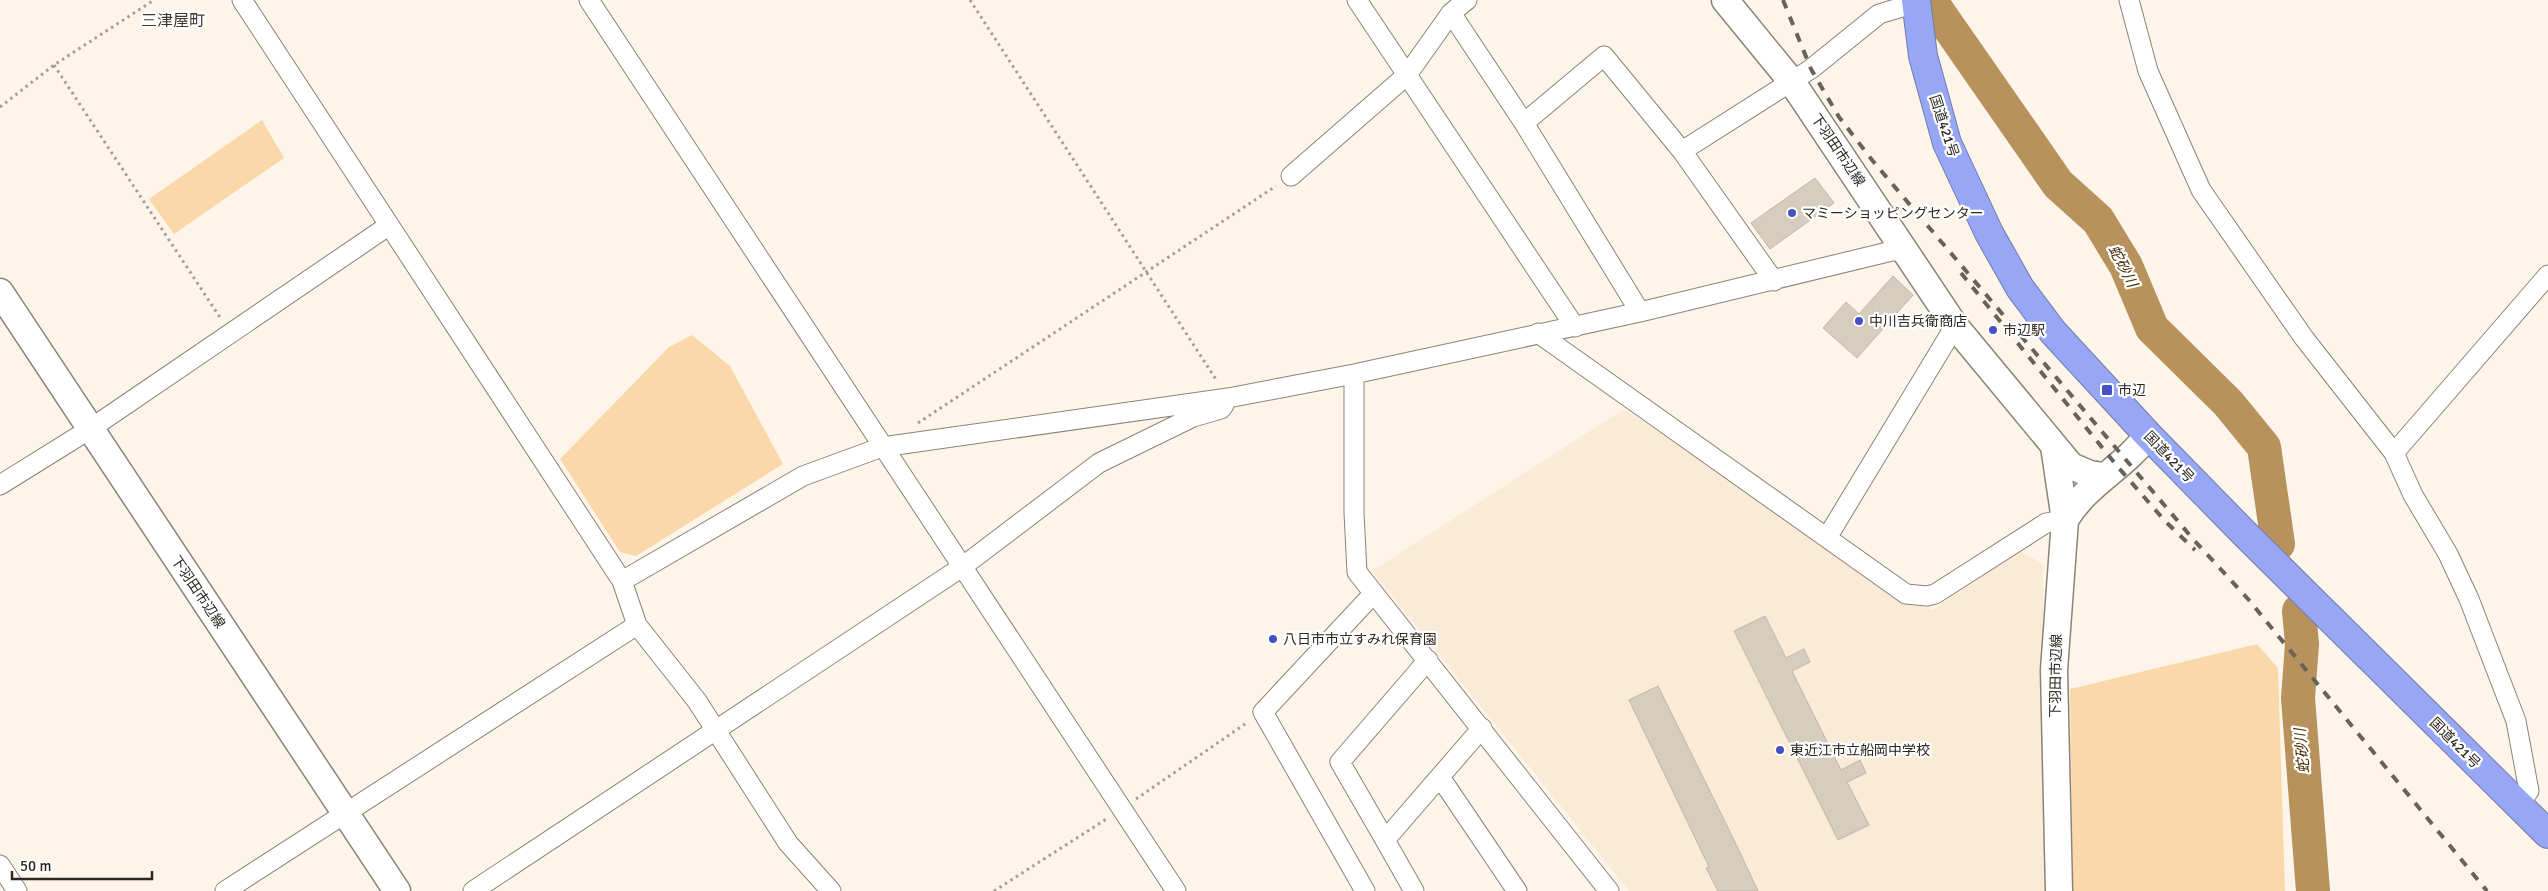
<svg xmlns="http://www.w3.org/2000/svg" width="2548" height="891" font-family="Signika,'Noto Sans JP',sans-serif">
<rect width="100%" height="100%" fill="#fef5ea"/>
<path fill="#faebd6" d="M1624,409L1905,597L1932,610L2021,551L2043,564L2045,891H1629L1372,571Z"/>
<path fill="#fad8aa" d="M262,120L284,158L174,234L149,199Z
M692,335L730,366L783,464L636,556L620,552L560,459L669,347Z
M2257,644L2278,668L2285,891H2073L2070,689Z"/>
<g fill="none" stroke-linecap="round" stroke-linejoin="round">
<path stroke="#b7925d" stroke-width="34" d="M1930,0L2058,184L2098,220L2126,266L2152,328L2228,403L2264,447L2278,544
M2299,611L2302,644L2298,698L2313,891"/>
</g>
<path fill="#d7cdbf" stroke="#c0b6a8" d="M1815,178L1834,203L1770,249L1751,223Z
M1893,276L1913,295L1857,358L1823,328L1846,302L1859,314Z
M1765,616L1786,658L1804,649L1810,662L1792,671L1841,770L1860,760L1866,773L1847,782L1869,825L1838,840L1734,631Z
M1658,686L1735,842L1758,891H1718L1706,868L1709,867L1629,700Z"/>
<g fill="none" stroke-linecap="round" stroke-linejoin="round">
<g stroke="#8c8376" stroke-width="21">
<path id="street" d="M242,0L622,581L637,625L697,701L788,843L831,891
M589,0L1176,891
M1357,0L1575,327
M2129,0L2148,71L2201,190L2304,338L2394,453L2413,495L2448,554L2469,599L2516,721L2529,791L2517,805
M1451,13L1524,123L1640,312
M1524,123L1604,56L1682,151L1774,281
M1682,151L1811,69L1879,14L1916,3
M1291,176L1407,75L1451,13L1467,0
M1538,333L1906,594L1927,596L1935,594L2046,523L2065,520
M1354,374V513L1357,572L1609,891
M2394,453L2548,275
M0,485L90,429L388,226
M1828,536L1955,326
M622,581L803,476L882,447L1228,398L1354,374L1640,312L1892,251H1907
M1440,777L1517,891
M1385,840L1340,762L1428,660
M0,865L17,891
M225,891L637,625
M473,891L962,567L1099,463L1193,417L1221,409L1224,405
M1365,891L1263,712L1374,593
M1414,891L1385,840L1482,728"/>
</g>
<g stroke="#8c8376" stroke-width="29">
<path id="secondary" d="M1725,0L1792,82L1955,326L2071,466L2090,474L2104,476
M0,292L397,891
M2054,446L2065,520
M2059,891L2054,670L2065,520C2086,484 2124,468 2148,435"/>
</g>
<g stroke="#717aab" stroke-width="30">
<path id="highway" d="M1916,0L1923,56L1947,143L1989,233L2020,288L2053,332L2148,435L2244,533L2548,834"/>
</g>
<path stroke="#a59e96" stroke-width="3" stroke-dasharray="2.5 4" stroke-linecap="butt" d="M970,0L1217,381
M54,65L221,319
M0,107L54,65L154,0
M918,423L1276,186
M1136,799L1248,722
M994,891L1108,818"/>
<use href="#street" stroke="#fff" stroke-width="19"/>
<use href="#secondary" stroke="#fff" stroke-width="26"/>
<use href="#highway" stroke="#97a7f5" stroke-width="28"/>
<path stroke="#68625b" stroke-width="4" stroke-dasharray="9 9" stroke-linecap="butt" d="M1783,0L1811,69L1839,117L1872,160L2193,539L2248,599L2487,891
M1961,273L2118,467L2165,521L2195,550"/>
</g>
<g fill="#4650c5" stroke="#fff" stroke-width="2">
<circle cx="1792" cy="213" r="5"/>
<circle cx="1859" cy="321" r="5"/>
<circle cx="1993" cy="330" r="5"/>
<rect x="2101" y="384" width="12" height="12" rx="2.5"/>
<circle cx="1273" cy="639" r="5"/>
<circle cx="1780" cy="750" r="5"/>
</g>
<g text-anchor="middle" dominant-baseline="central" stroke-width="4.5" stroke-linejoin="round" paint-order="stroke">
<g font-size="14" fill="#2b2722" stroke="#fff">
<text transform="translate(1944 126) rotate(72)">国道421号</text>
<text transform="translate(1838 150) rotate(56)">下羽田市辺線</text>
<text transform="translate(2169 457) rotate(46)">国道421号</text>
<text transform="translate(198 592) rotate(56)">下羽田市辺線</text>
<text transform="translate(2056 676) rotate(-89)">下羽田市辺線</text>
<text transform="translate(2455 743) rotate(45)">国道421号</text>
</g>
<g font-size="14" fill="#2b2722" stroke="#fff" text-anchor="start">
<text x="1802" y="213">マミーショッピングセンター</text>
<text x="1869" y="321">中川吉兵衛商店</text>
<text x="2003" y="330">市辺駅</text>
<text x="2118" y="390">市辺</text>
<text x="1283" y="639">八日市市立すみれ保育園</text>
<text x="1790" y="750">東近江市立船岡中学校</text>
</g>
<g font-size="15" font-style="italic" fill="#442a00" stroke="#fff">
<text transform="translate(2123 266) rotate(63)">蛇砂川</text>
<text transform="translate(2302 751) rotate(-95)">蛇砂川</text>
</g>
<g font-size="16" fill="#41382d" stroke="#fff">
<text x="173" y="21">三津屋町</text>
</g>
</g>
<path d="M12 871v8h140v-8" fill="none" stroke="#2b2722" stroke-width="2.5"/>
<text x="20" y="871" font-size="15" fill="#2b2722" stroke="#ffffff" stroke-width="4" paint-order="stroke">50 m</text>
</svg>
